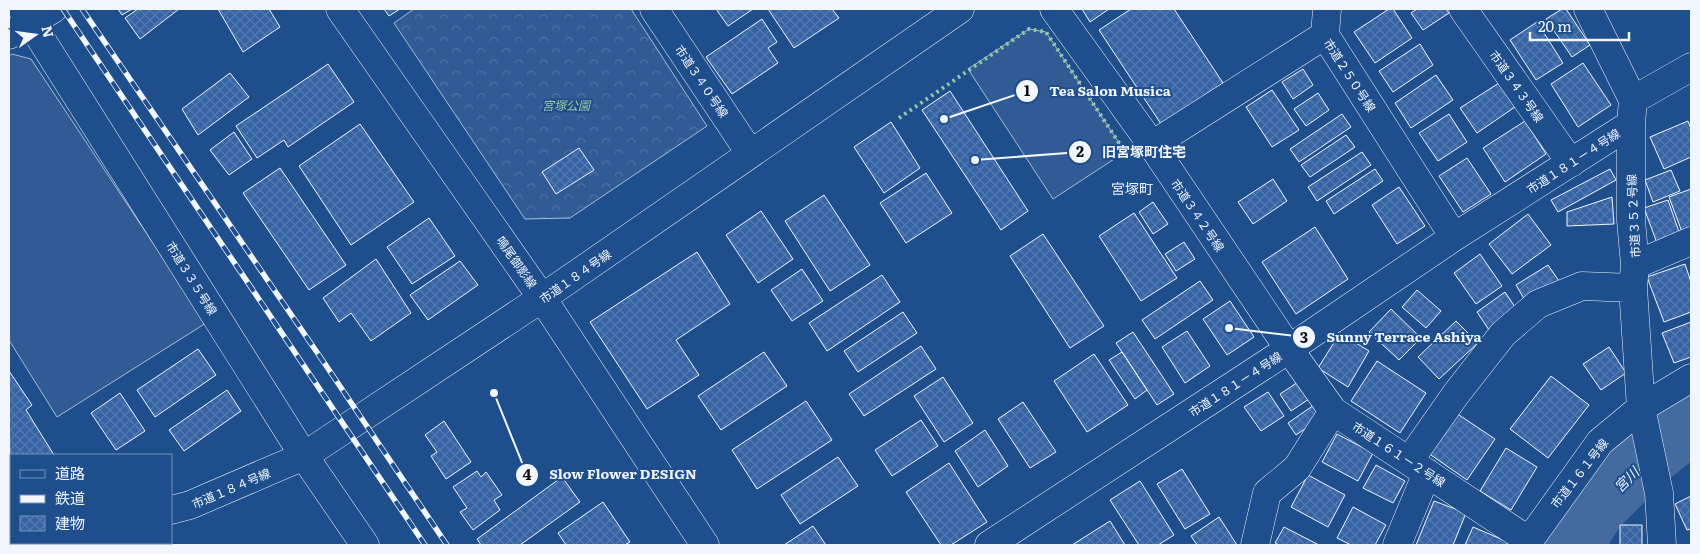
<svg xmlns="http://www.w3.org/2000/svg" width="1700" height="554" font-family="Literata,'Noto Sans JP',serif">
<defs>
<pattern id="forest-crowns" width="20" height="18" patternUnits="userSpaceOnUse" patternTransform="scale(1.25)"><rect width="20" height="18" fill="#305b95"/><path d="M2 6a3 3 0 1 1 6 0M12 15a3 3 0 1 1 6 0" fill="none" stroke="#4e73a5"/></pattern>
<pattern id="building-cross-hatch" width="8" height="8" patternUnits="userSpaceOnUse" patternTransform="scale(1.25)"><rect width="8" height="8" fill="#3563a3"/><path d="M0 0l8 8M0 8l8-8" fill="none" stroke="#537ab1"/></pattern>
</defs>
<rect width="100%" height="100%" fill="#1f4e8c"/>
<path fill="url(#forest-crowns)" stroke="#a8bbd7" d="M414,9H631L707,126L570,218L525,219L394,23Z"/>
<path fill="#305b95" stroke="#a8bbd7" d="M1029,29L1046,32L1125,152L1053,199L968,69Z
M12,54L31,59L206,323L57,417L9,340V56Z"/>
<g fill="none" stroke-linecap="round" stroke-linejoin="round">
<path stroke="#446ba0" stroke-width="59" d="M1573,545L1597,508L1641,464L1691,424"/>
</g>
<path fill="url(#building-cross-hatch)" stroke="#f2f6ff" d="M118,9H132L122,15Z
M138,9H179L140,39L125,18Z
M218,9H269L280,27L243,52Z
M384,9H400L389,16Z
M716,9H753L728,26Z
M768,9H832L839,18L794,48Z
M1082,9H1109L1090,22Z
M1131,9H1174L1223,83L1161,124L1099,30Z
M1389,9H1393L1412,38L1375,63L1354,32Z
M1417,9H1446L1449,13L1423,30L1411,13Z
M1562,9H1566L1590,45L1572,57L1546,19Z
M762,19L777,42L768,48L778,63L732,94L706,57Z
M1537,22L1563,63L1536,80L1510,40Z
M1420,44L1433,65L1393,92L1379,71Z
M1583,63L1611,105L1578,127L1551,84Z
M328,64L354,102L288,147L284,140L257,158L236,126Z
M1303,69L1313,85L1293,99L1282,82Z
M230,73L249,97L198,135L182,109Z
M1436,75L1453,100L1411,128L1395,103Z
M1499,83L1515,107L1477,133L1460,108Z
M1272,90L1299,130L1272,147L1246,107Z
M950,91L1028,211L1001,230L922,110Z
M1318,93L1329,110L1306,126L1294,109Z
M1342,114L1351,127L1299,162L1290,149Z
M1449,114L1467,142L1438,161L1419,133Z
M1525,121L1546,154L1505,182L1483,148Z
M1688,121L1691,129V157L1664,169L1650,137Z
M891,122L920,168L884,193L854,147Z
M360,124L414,202L351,245L299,166Z
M234,132L252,159L229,175L210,150Z
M1346,135L1355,147L1310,177L1301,165Z
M579,148L594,170L556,194L542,172Z
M1362,152L1371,165L1317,201L1308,187Z
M1467,158L1491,194L1463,212L1439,176Z
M280,168L346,265L309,290L243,193Z
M1375,169L1383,181L1334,214L1326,201Z
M1610,169L1616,180L1558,212L1551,200Z
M1671,170L1680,191L1653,202L1645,180Z
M926,173L952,213L906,243L880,203Z
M1273,179L1287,201L1253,224L1238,202Z
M1399,187L1425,226L1397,244L1372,205Z
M1691,189V229L1682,232L1669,197Z
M824,195L870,265L830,291L785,221Z
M1612,197L1614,224L1567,226V212Z
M1668,200L1680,235L1657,243L1644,208Z
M1153,202L1168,224L1153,234L1139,212Z
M761,211L793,259L758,283L726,235Z
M1134,213L1177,278L1141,301L1099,236Z
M1528,214L1551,245L1512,274L1489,244Z
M429,218L455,256L412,284L387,247Z
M1315,227L1348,279L1296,314L1262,262Z
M1043,234L1104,326L1070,348L1010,256Z
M1184,242L1195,259L1176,271L1165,254Z
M697,252L730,304L676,340L699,375L647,409L590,322Z
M1480,254L1502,286L1476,304L1454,273Z
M376,259L411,313L371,341L351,313L339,322L323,298Z
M460,261L478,285L428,320L410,295Z
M1685,264L1691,282V312L1664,322L1647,277Z
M1548,265L1559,281L1526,302L1516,285Z
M802,269L823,301L792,321L771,290Z
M882,275L900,302L827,351L809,323Z
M1200,281L1213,300L1155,339L1142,320Z
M1417,290L1441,311L1426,328L1402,307Z
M1505,292L1517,310L1489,330L1477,312Z
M1230,301L1254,337L1227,355L1203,319Z
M1391,309L1421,338L1399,360L1369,332Z
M903,312L917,333L858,372L844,351Z
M1456,321L1478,343L1439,379L1418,357Z
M1691,322V357L1674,363L1662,333Z
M1187,331L1210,366L1185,383L1162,347Z
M1133,332L1174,394L1157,405L1116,343Z
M1340,333L1369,351L1348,387L1318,368Z
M921,346L936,369L864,416L849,394Z
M1609,347L1626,373L1601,390L1583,364Z
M198,349L216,375L155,417L137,390Z
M764,352L787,386L721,430L698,396Z
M1122,352L1147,390L1135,399L1109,360Z
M1094,354L1128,405L1087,432L1054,381Z
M1377,361L1426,393L1400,433L1351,401Z
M9,371L32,405L26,410L54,455H11V483L10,484Z
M1551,376L1589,405L1548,458L1510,429Z
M943,377L973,423L944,442L914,396Z
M1301,380L1312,397L1291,411L1280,394Z
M227,390L241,411L184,451L169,430Z
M1268,392L1284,416L1261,431L1244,407Z
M120,393L145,431L116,450L91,413Z
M806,401L832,440L757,489L732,450Z
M1023,402L1056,452L1030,468L998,419Z
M1317,403L1325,415L1296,435L1288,423Z
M1456,413L1495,439L1467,480L1428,453Z
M921,420L938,446L892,476L875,450Z
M444,421L471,462L446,479L431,456L437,452L425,435Z
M985,430L1008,466L978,487L955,451Z
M1337,434L1373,453L1358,481L1322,462Z
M1506,448L1537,467L1511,510L1480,491Z
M838,457L858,486L800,524L781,495Z
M949,463L987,522L951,545H941L906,492Z
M1376,465L1405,481L1393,503L1363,488Z
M1182,469L1210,514L1185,529L1157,484Z
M477,471L481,477L486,472L502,495L494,500L500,510L473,530L460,512L467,508L453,487Z
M1308,475L1345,495L1328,527L1291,507Z
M562,477L580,502L520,545H481L477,539Z
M1140,481L1174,535L1158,545H1139L1110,500Z
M1691,496V529L1687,530L1675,504Z
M1434,501L1466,513L1453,545H1416Z
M603,502L630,542L625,545H566L558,533Z
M1353,507L1386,525L1375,545H1351L1337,538Z
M1219,517L1237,545H1197L1191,536Z
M1110,521L1125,545H1072Z
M1620,525H1642V545H1620Z
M813,526L826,545H784Z
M1284,527L1319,545H1279L1275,543Z
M1473,527L1508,542L1506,545H1465Z"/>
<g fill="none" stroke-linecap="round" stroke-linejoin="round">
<g stroke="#f2f6ff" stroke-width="29">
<path id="minor" d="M22,9L304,456L365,545
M340,9L542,298L705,545
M654,9L750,153
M1054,9L1152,145L1289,349L1333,411L1528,540
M1463,9L1571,163
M1588,9L1633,100L1631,124V220L1635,265L1633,288L1641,408L1659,493L1662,545
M9,35L53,9
M1325,35L1327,9
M1633,100L1691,67
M1152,145L1325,35L1454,237
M1635,265L1691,241
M1409,461L1456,394L1503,334L1538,304L1582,286L1633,288
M171,510L190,505L304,456L542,298L960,9
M77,543L79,545
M33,545L46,543
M989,545L1289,349L1454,237L1631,124
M1255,545L1267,493L1297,468L1333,411
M1397,545L1427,473
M1526,545L1600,442L1641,408L1691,378"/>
</g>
<use href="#minor" stroke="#1f4e8c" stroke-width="28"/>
<g stroke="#f2f6ff" stroke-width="5.5">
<path id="rail" d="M63,9L425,545
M82,9L325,364L447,545"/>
</g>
<use href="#rail" stroke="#1f4e8c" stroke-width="4" stroke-dasharray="11" stroke-linecap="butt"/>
<path stroke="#97c8a6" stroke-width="4" stroke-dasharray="2.5 4" stroke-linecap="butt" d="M899,118L1029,29L1046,32L1125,152"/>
</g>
<g text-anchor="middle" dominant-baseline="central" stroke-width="4" stroke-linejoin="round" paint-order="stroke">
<g font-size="12" fill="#f2f6ff" stroke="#1f4e8c">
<text transform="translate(1350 75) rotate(57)">市道２５０号線</text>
<text transform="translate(702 81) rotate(56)">市道３４０号線</text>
<text transform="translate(1517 86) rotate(55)">市道３４３号線</text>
<text transform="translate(1573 161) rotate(-33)">市道１８１－４号線</text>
<text transform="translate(1198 215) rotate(56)">市道３４２号線</text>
<text transform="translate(1633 216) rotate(-93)">市道３５２号線</text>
<text transform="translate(517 262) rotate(55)">鳴尾御影線</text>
<text transform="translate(575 276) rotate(-35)">市道１８４号線</text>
<text transform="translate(192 278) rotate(58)">市道３３５号線</text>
<text transform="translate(1235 384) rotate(-33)">市道１８１－４号線</text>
<text transform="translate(1399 454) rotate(33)">市道１６１－２号線</text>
<text transform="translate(1579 473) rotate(-52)">市道１６１号線</text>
<text transform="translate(231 488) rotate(-23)">市道１８４号線</text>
</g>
<g font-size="12" font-style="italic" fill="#97c8a6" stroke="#1f4e8c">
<text x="566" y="105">宮塚公園</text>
</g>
<g font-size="14" fill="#f2f6ff" stroke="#1f4e8c">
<text x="1132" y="188">宮塚町</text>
</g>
<g font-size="14" font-style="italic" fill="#f2f6ff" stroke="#1f4e8c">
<text transform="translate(1626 479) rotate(-45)">宮川</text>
</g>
</g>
<path fill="none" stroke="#f2f6ff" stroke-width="2" d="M944 119L1027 91M975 160L1080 152M1229 328L1304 337M494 393L527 475"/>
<g fill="#f2f6ff" stroke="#1f4e8c" stroke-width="2">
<circle cx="944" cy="119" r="5"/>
<circle cx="975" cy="160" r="5"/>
<circle cx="1229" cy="328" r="5"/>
<circle cx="494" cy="393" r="5"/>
<circle cx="1027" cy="91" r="12"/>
<circle cx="1080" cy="152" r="12"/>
<circle cx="1304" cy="337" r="12"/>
<circle cx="527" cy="475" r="12"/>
</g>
<g font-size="15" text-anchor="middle" font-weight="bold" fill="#111">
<text x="1027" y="96">1</text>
<text x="1080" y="157">2</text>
<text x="1304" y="343">3</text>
<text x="527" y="480">4</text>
</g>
<g font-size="14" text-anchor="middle" font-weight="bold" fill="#f2f6ff" stroke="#1f4e8c" stroke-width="4" stroke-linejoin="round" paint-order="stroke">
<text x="1110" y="96">Tea Salon Musica</text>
<text x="1144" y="157">旧宮塚町住宅</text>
<text x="1404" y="342">Sunny Terrace Ashiya</text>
<text x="623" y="479">Slow Flower DESIGN</text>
</g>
<rect width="1700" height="554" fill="none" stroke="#f2f6ff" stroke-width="20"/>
<rect x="10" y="454" width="162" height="90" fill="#1f4e8c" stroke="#7391ba"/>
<rect x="20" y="470" width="25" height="8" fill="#1f4e8c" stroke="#7391ba"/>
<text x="55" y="479" font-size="15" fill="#f2f6ff">道路</text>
<rect x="20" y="495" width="25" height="8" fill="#f2f6ff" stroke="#7391ba"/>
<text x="55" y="504" font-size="15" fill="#f2f6ff">鉄道</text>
<rect x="20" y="516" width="25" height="15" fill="url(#building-cross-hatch)" stroke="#7391ba"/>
<text x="55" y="529" font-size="15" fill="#f2f6ff">建物</text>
<g transform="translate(35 35) rotate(76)" stroke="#1f4e8c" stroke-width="4" paint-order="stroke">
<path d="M0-4L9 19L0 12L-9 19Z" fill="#f2f6ff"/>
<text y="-8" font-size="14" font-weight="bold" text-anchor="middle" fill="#f2f6ff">N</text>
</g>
<path d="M1530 32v8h99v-8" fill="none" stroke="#f2f6ff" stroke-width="2.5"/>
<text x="1538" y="32" font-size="15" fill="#f2f6ff" stroke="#1f4e8c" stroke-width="4" paint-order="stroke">20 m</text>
</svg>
